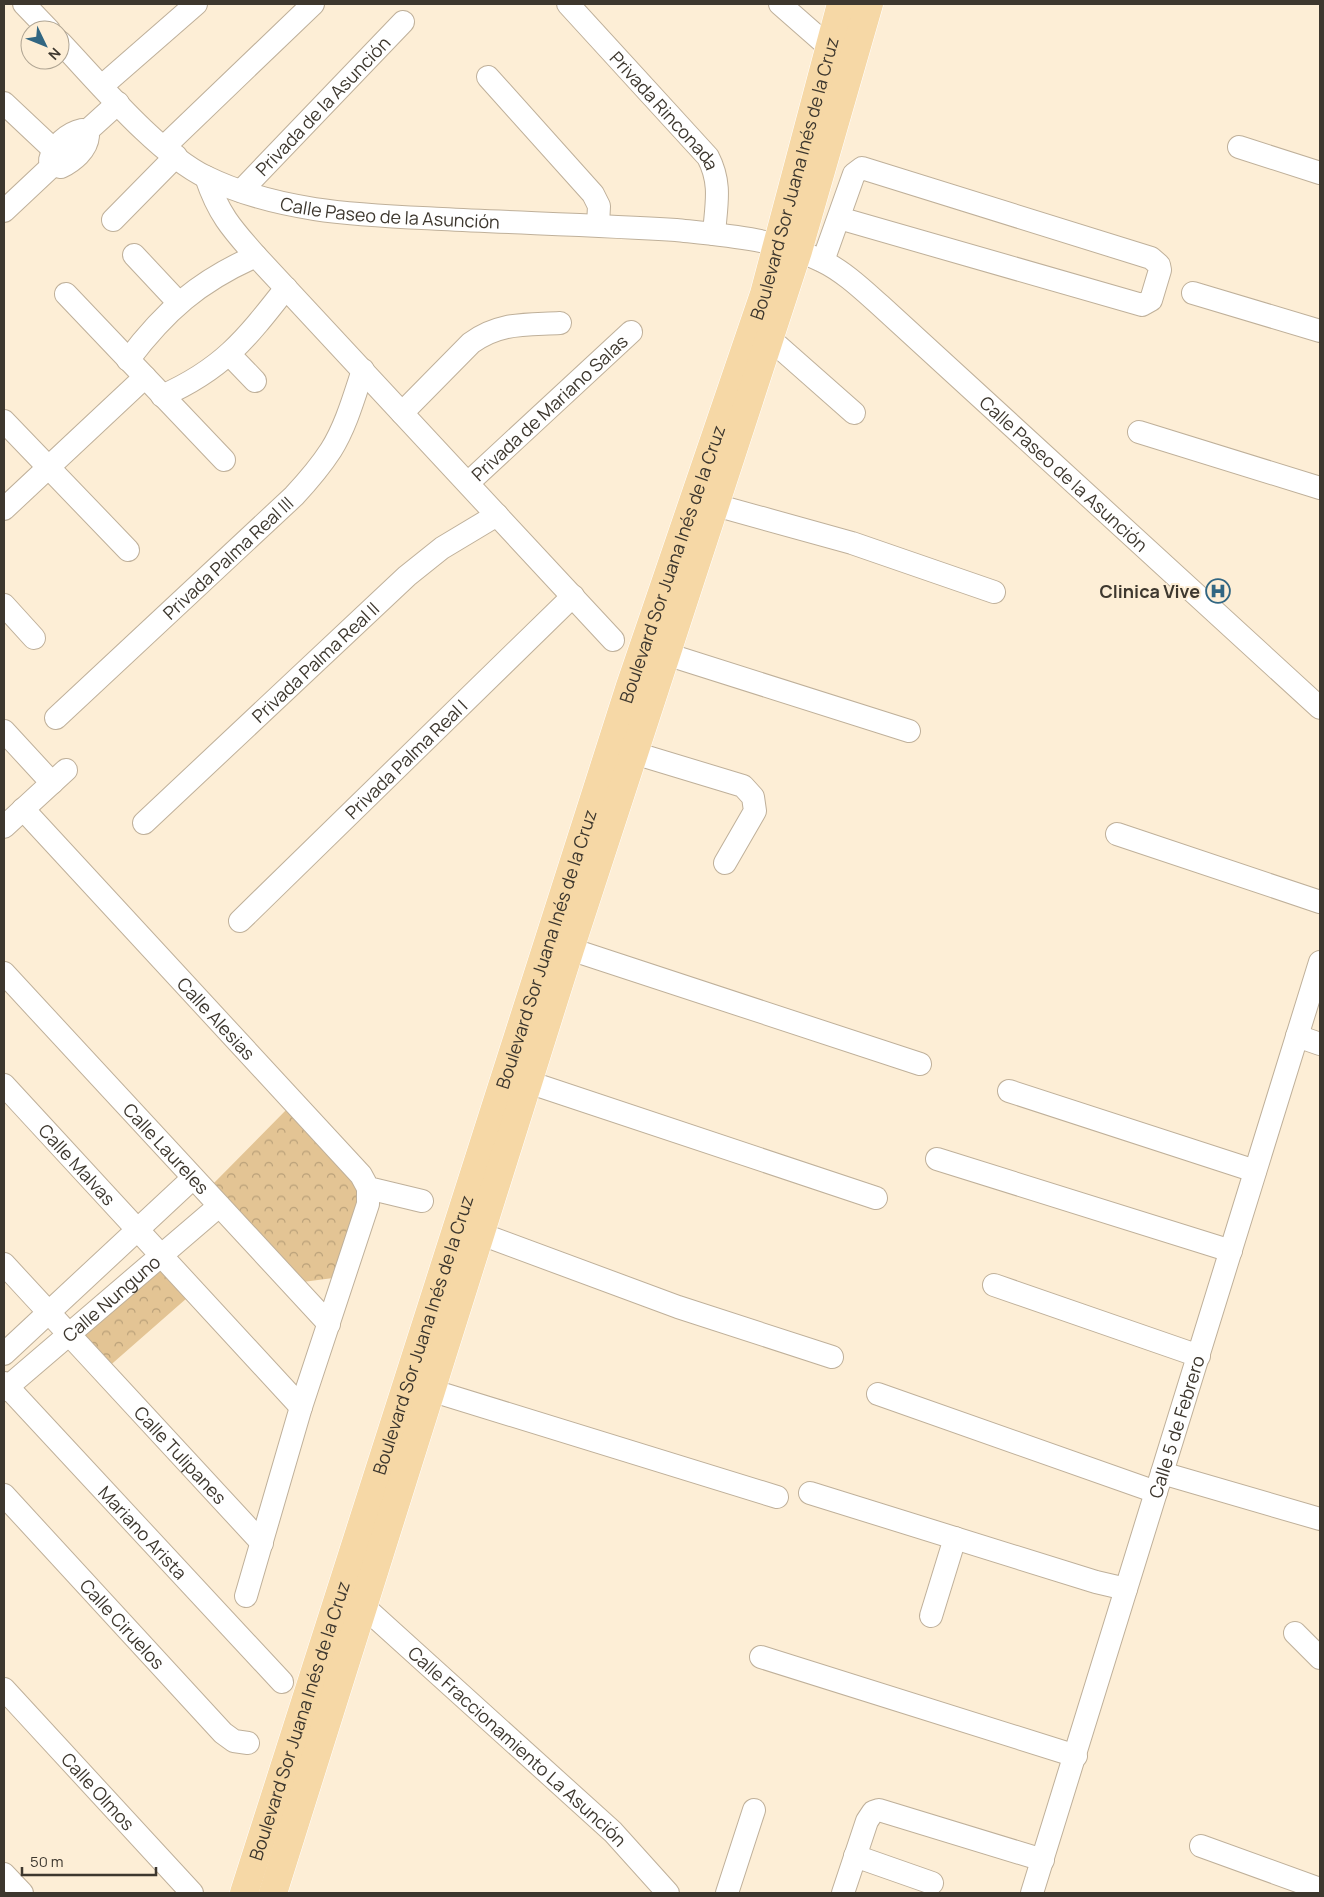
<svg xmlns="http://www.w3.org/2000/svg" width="1324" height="1897" font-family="Manrope,sans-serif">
<defs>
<pattern id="park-crowns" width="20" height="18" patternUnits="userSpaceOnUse" patternTransform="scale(1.25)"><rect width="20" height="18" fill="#e3c494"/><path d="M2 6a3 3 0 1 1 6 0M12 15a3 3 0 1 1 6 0" fill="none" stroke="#b9a079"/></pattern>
</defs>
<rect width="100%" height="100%" fill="#fdeed6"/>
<path fill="url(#park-crowns)" d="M289,1107L362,1185L333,1278L303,1282L213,1184Z
M156,1263L187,1298L106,1369L75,1335Z"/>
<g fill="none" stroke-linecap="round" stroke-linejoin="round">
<g stroke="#bfb09a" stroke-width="24">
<g id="minor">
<path d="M24,4L49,30"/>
<path id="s1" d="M568,4L708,157C722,184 716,205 714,234"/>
<path d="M780,4L829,47"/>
<path id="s2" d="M60,42C98,82 157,153 206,177C280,213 362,215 442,219C520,223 598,225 676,230C723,235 778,239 822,261C843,271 862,289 880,305L1320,708"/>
<path d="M488,77L593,194L599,206L598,225"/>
<path d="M102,86L196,4"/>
<path d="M4,103L54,150"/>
<path d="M82,130L88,136C87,150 73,161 61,167L53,165L50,160C53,146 68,133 82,130Z"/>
<path d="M86,132L118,103"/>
<path d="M164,147L313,4"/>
<path d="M1239,147L1320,173"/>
<path d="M206,177C218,213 231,228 256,256L613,640"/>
<path id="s3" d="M241,191L403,22"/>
<path d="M4,211L53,165"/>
<path d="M113,220L176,156"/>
<path d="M134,255L178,302"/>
<path d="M823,261L854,174L862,168L1151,258L1159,265L1160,270L1151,300L1142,305L839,218"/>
<path d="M1193,293L1320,331"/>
<path d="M66,294L224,460"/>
<path d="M769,338L854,413"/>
<path d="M230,355L255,381"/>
<path d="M128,360C165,311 199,281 256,256"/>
<path d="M162,396C223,369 246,339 286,288"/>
<path d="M402,413L471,343C499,322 526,325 560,323"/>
<path d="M4,421L128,550"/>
<path d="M1139,432L1320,488"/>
<path id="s4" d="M468,483L631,332"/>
<path d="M715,505L852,543L994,592"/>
<path d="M4,509L145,377"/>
<path d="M4,605L34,638"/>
<path d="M666,654L909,731"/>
<path id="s5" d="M56,718L294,496C307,482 320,467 331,450C346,426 354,397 363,370"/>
<path d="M4,731L52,783"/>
<path d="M634,753L743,786L753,797L755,811L725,863"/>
<path id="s6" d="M23,809L361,1175L368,1188L422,1201"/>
<path id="s7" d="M144,823L407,576L442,548L497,515"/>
<path d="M4,827L66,770"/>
<path d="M1117,834L1320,902"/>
<path id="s8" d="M240,921L573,596"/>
<path d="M570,949L920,1064"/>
<path id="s9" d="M4,973L329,1324"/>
<path d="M1297,1036L1320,1044"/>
<path d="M528,1082L876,1198"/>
<path id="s10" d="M4,1085L301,1407"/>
<path d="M1009,1091L1255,1171"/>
<path d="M937,1159L1231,1251"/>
<path d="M481,1234L678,1307L832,1357"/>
<path id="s11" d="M4,1264L262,1543"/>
<path d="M994,1285L1199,1356"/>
<path d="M4,1354L193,1178"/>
<path id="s12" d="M4,1383L282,1682"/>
<path id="s13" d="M4,1390L219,1206"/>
<path d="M430,1390L777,1497"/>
<path d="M878,1394L1156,1492"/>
<path d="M1162,1473L1320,1519"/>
<path d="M810,1493L1096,1582L1126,1589"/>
<path id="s14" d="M4,1495L223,1733L234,1741L248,1743"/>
<path d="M246,1596L301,1407L368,1204V1188"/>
<path id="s15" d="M362,1605L613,1832L668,1893"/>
<path d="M931,1616L955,1538"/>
<path d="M1295,1633L1320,1658"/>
<path d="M761,1657L1076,1756"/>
<path id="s16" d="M4,1689L192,1893"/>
<path d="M1201,1846L1320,1889"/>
<path d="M855,1856L932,1883"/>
<path d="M4,1874L22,1893"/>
<path d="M727,1893L754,1810"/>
<path d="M843,1893L867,1821L873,1812L879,1810L1043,1860"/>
<path id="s17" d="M1032,1893L1320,962"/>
</g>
</g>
<g stroke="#fff" stroke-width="29">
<g id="major">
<path id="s18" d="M244,1893L630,686L764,294L841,4"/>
<path d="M273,1893L570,949L798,251L869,4"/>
</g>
</g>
<use href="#minor" stroke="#fff" stroke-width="22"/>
<use href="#major" stroke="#f6d8a6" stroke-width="28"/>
</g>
<defs>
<g id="hospital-ring" transform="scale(1.25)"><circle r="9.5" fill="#fdeed6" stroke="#316682" stroke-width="1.5"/><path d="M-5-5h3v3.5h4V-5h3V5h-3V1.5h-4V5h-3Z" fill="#316682"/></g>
</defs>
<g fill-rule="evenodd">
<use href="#hospital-ring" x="1218" y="591"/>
</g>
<g text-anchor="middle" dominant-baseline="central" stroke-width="4" stroke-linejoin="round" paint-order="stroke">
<g font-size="18" fill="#3d372e" stroke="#fdeed6">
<text stroke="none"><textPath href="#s3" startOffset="118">Privada de la Asunción</textPath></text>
<text stroke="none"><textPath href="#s1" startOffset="144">Privada Rinconada</textPath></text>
<text stroke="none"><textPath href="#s18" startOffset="1801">Boulevard Sor Juana Inés de la Cruz</textPath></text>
<text stroke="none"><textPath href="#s2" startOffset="389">Calle Paseo de la Asunción</textPath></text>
<text stroke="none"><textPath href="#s4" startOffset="111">Privada de Mariano Salas</textPath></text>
<text stroke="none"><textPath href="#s2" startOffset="1148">Calle Paseo de la Asunción</textPath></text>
<text stroke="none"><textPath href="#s5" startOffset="235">Privada Palma Real III</textPath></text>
<text stroke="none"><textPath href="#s18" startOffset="1396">Boulevard Sor Juana Inés de la Cruz</textPath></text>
<text stroke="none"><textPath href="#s7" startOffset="235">Privada Palma Real II</textPath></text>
<text stroke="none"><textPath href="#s8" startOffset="232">Privada Palma Real I</textPath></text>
<text stroke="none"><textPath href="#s18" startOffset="991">Boulevard Sor Juana Inés de la Cruz</textPath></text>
<text stroke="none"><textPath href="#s6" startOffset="285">Calle Alesias</textPath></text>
<text stroke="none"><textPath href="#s9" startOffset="239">Calle Laureles</textPath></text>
<text stroke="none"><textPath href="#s10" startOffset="108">Calle Malvas</textPath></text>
<text stroke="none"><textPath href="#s13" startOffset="141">Calle Nunguno</textPath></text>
<text stroke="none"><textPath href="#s18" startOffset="586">Boulevard Sor Juana Inés de la Cruz</textPath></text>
<text stroke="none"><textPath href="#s17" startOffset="488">Calle 5 de Febrero</textPath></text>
<text stroke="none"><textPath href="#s11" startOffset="260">Calle Tulipanes</textPath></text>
<text stroke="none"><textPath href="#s12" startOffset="204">Mariano Arista</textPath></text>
<text stroke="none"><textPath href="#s14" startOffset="175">Calle Ciruelos</textPath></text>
<text stroke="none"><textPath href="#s18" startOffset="181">Boulevard Sor Juana Inés de la Cruz</textPath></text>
<text stroke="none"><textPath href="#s15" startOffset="210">Calle Fraccionamiento La Asunción</textPath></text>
<text stroke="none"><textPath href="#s16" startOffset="139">Calle Olmos</textPath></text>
</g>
<g font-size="18" font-weight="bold" fill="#3d372e" stroke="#fdeed6" text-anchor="end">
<text x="1200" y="591">Clinica Vive</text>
</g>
</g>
<rect width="1324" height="1897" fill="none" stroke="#3d372e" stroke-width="10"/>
<g transform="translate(45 45) rotate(133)"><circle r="24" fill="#fdeed6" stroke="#b0a593"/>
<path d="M0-4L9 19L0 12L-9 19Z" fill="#316682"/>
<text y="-8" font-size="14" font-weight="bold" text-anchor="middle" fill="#3d372e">N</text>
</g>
<path d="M22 1867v8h134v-8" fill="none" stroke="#3d372e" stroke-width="2.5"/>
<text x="30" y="1867" font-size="15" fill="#3d372e" stroke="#fdeed6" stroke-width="4" paint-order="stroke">50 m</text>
</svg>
